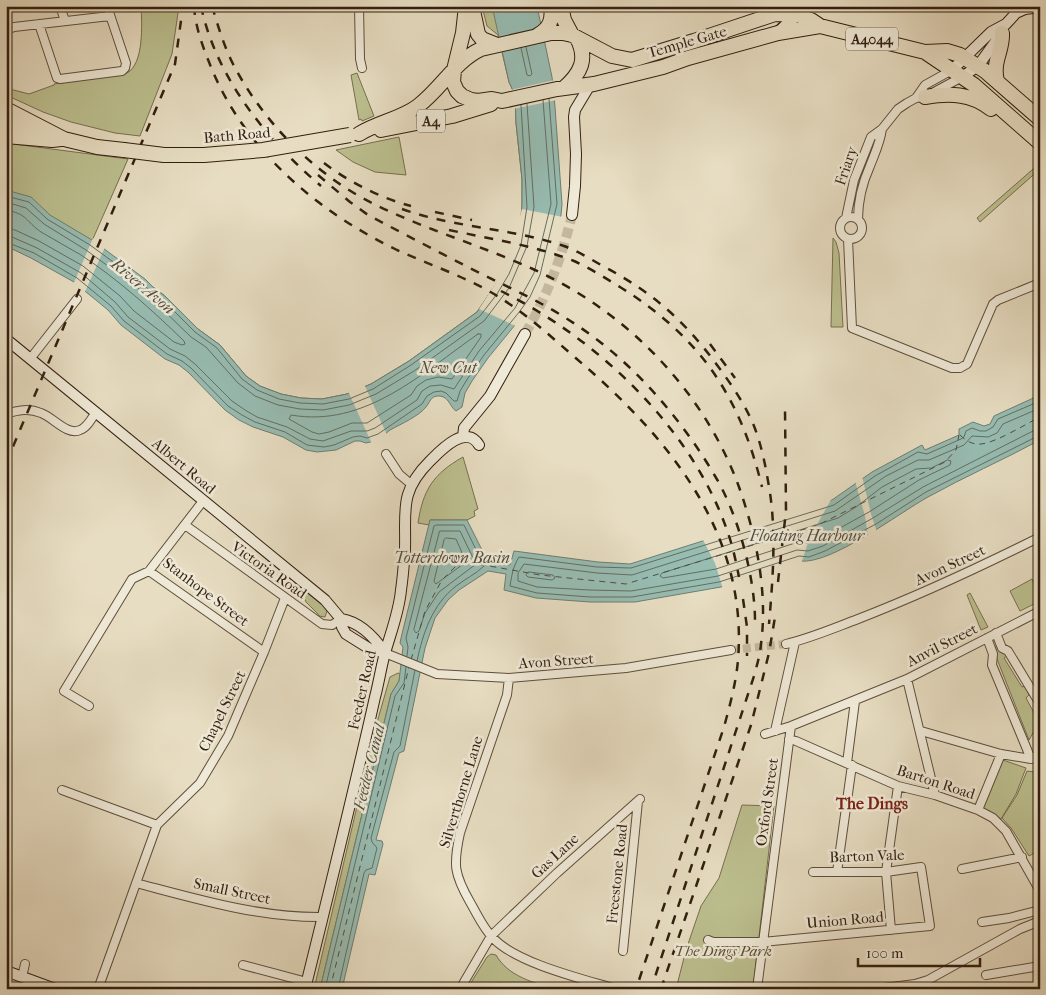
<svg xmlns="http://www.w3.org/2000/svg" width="1046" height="995" font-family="'IM FELL French Canon',serif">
<rect width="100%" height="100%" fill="#e7ddc2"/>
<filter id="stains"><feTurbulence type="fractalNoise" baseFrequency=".004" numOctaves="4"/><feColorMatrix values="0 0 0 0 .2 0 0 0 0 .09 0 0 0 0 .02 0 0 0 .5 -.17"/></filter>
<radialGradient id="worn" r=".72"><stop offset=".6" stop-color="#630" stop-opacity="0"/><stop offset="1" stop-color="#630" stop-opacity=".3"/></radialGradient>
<path fill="#bcbf8f" stroke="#776f4f" d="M141,6H179L172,54L140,136L115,133L71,122L43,112L6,95V88L29,94L54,85V84L127,73C144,64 142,24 141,6Z
M482,6H505L534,183L500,294L378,397L274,404L6,214V143L128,159L92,241L165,296L198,329L220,345L246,376L260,386L281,394L301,398L322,399L347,394L371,384L409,361L477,312L504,272L520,227L522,206V179L516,123L515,95L509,82L498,35L487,26Z
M357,73L374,116L362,121L361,119L359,120L351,75Z
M399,137L406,175L375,172L353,162L336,150Z
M1040,163V169L980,222L977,218Z
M833,238L836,242L839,253L843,327H831Z
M463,457L478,509L474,511L475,516L467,520H430L429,525L418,523C423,490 433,474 463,457Z
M1032,579L1040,594V601L1020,611L1010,591Z
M299,585L321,603L327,611L325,617L319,616L318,614L306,602L299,587Z
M970,593L988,627L981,630L967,595Z
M997,646L1008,655L1004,658L1022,687L1025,686L1029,695L1026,698L1040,724V730L1033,733L1029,740L997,659L994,648Z
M398,673L400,674L399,681L391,694L320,989H314L376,726L390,677Z
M1003,760L1026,768L1016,794L1001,819L983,808Z
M1040,769V850L1029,856L1011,828L1002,818L1017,795L1027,771L1036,772Z
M742,805L774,806L753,989H676L686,950L701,906L719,878Z
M491,954L496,955C508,976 532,982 554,989H523L500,983L487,984L481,989H467L487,957Z"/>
<path fill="#97bcb2" stroke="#6f7d71" d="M492,6H537L552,77L555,107L562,204L561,215L545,277L524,314L488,358L472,381L465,393L462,407L456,411C450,407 449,397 440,396C431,395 430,402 426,407C419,416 401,424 390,430C387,432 384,436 381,438C377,440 371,442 366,443L360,441H355L336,450L317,452L306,450L283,437L253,427L239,420L225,410L188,372L179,365L165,359L121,325L108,310L74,282L31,258L6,246V190L31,197L50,215L92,240L145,279L154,288L165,296L198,329L220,345L246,376L260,386L281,394L301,398L322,399L347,394L371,384L409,361L477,312L504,272L520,227L522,206V179L516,123L515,95L509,82Z
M1040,395V440C1003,460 964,477 928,497C899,513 831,565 800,561L721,587L635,602H590L536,598L504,590L506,574L488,571L459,590L448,600L435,618L425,648L404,751L399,753L376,840L382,841L383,844L375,875L369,874L342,989H320L391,694L399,681L403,647L400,643L401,638L430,520H467L488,562L510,565L514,551L598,562L630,564L832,500L872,472L922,445L925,450L959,435V429L973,422L984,426L990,424L994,416Z"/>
<path fill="#e7ddc2" d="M555,80L557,100L513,109L512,96L510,90Z
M522,209L563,217L547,278L536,301L518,327L479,309L497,281L509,255Z
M93,238L105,247L84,294L73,285Z
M364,384L387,435L382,440L372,444L348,391Z
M862,476L871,514L877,532L868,536L865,516L855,481Z
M831,498H832L810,537L801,564L723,589L715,563L702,538Z"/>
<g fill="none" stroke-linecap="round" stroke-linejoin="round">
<path stroke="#646e60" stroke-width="1" d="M521,48L527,75L530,76L532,74L526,47
M6,196L29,202L47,219L90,245L142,283L151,292L162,299L195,332L217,348L242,379L257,390L279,399L300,403L323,404L349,399L373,389L411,365L480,316L497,294L509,274L521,245L527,207L521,105
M6,202L26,208L44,224L86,250L138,288L147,297L157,304L191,337L206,347L238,383L255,396L278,405L300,409L323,410L349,405L376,394L414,371L484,321L509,288L527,246L534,207L527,104
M6,210C28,214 25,221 41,232C54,240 68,247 81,255C119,280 152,310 184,341L185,344L182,345L174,342L134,311L120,296L83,266L39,241L15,230L6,228
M6,236L12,237L37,248L81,273L115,302L128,317L170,349L185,356L195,364L232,401L245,410L257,417L287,427L310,439L323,441L351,431H367L375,428L417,400L422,391L430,386L441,385L454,389L479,351L515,308L534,273L551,204L543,100
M6,242L34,253L77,278L111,306L124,321L167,354L182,361L191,368L228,406L242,415L255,422L285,432L307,445L324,447L334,445L353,437L360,436L367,438L378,434L422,404L427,396L434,392L441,391L446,393L454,401H457L460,391L468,378L484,355L520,311L530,297L540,275L557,204L549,99
M478,334H481V337L452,379L438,377L426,380L417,386L411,395L367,423H352L329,432L319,434L312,432L289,419L291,415C365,428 422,373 478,334Z
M1040,401L998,419L993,427L986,431H980L972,428L966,431L964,437L961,439L927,454L918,452L875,476L834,505L631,568L597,567L519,557C513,567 512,574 510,586L537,593L590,597H632L719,582L799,556L809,557L825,551L876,524L926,492L1036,437L1040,436
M1040,408L1003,424L997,433L988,437L972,436L964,445L929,460H918L886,476L835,511L632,575L597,573L524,564L518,573V581L537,587L590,590L631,591L718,576L797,550L808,551L823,546L873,518L923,487L1033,431L1040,430
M948,460L951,461L950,465L919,480L869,512L820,539L807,543H795L716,569L663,578L660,576L662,573L838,518L856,507L882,487L916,469L931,468Z
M440,531H460L476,564L439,592L425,613L419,631L416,633L414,630Z
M446,538L456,539L466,562L436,584L434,581L444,540Z
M529,572L553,575L555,578L552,580L528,577L526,575Z
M407,656L408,647L406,638L434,526L436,525H464L484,566C476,574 465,579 456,586C432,605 423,633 417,661
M325,989L395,696L404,683L406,667
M338,989L364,873L366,870L372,868L377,848L372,842L371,838L394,752L400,746L415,670"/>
<path stroke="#504e40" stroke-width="1" stroke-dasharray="6 5" stroke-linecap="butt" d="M960,435C966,441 973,445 981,444C995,443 1026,424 1040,417
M411,660L425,611L442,580L461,561L540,575L626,584L818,525L945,462L956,450L959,435
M330,989L409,667"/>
<path stroke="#c3b79e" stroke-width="8" stroke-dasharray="8 4" stroke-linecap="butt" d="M731,650L786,644"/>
<path stroke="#c3b79e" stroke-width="10" stroke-dasharray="10 5" stroke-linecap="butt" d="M525,334C547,296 562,257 572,215"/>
<g stroke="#5f4e3c" stroke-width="10">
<path id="street" d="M60,6L65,21
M359,6L360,59L362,68
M39,24L57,78L60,79L122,71L125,68L126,63L107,6
M6,30L14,27L110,16
M916,98L925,85L952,70
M840 228a11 11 0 1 1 22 0a11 11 0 1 1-22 0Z
M846,218L854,180L871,137L882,129L898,109L907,103L916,98L925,97L962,77
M858,219C858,200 862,184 870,166C875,153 880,143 882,129
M848,239L852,328L952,368H960L967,364L993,304L998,300L1040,283
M30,359L77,299
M6,414C18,410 29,408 41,413C53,417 67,436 80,430C87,428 92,418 96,412
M386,454L399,474L412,485
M185,525L322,624L332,625L341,619
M149,571L264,652
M996,633L1002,648L1008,651L1040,704
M987,638L993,654L992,665L1031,759L1040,754
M786,644C811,638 834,628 858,619C920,595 980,567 1040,537
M385,653L437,674L509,678L626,668L731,650
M509,678L507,695L460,833C453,865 454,874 470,902C477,914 483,928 493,938C516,963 583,979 616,989
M907,679L935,795
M89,706L64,691L132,579L149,571L203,501
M775,731L795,642
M921,731L1001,754L1031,759
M765,734L791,726L907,679L1040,611
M789,739L796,741L898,786L935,795L978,810L993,818L1006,831L1040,891
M847,763L855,701
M62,790L157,825
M978,810L1001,754
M962,869L1022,857
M837,872L852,765
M136,883C197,899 260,918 323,917
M982,922L1009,918L1040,910
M891,930L886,872L898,786
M708,940L713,942H762L930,926L921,867L886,872H813
M623,951L638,801
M243,965L307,982
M986,975L1040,966
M22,977L25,964
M98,989L157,825L200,783L228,736L264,652L285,598
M460,989L491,936L557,873L640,799
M757,989L791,726
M876,989L915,984L928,980L1020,929L1040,921"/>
</g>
<g stroke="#321f0f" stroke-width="12">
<path id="secondary" d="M952,70L991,32L1006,24L1016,13L1025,9L1040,7
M962,77L978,66L1001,34
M572,215L575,186L576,154L574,117L575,110L590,85
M6,339L325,600L341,619L342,627L346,634L370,649L385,653
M463,437L464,428L490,396L525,334
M341,619C360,622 375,638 385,653
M6,971L55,989
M305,989C329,892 353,795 375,697C379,682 381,667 385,653C391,632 399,612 401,590C403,577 404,562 405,549C406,510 399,492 430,461C440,451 466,423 479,445"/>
</g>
<g stroke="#321f0f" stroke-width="14">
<path id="primary" d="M778,33L806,6"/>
</g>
<g stroke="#321f0f" stroke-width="16">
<path id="highway" d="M466,6L463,33L454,70L453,82L457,91L462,96L471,100L478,101L492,99L502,101L557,89L594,84L663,67L688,58L778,33L820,26
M472,6L478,34L482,39L497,45
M561,6L564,20L572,35
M538,35C550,28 553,20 551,6
M925,52L974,85L1040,143
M997,81C992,61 1003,51 1002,33
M564,88C581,73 588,59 577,38
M925,97C949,93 971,93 991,109
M6,109L64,139L97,147L124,150
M6,124L30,125
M381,130L452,116L491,104
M359,134C378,122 401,119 418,106C441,89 455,61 481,49L551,33H563L572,35L612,56L632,60L694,41L775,14L797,15L811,20L820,26L925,52L947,51L960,55L985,71L1040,119
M6,136L52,140L61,139
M164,155H204L240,152"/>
</g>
<use href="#street" stroke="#efe9d7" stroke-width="8"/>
<use href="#secondary" stroke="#efe9d7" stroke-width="10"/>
<use href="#primary" stroke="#e7ddc2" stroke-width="11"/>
<use href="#highway" stroke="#e7ddc2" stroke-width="14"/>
<path stroke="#321f0f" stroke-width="2.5" stroke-dasharray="9 9" stroke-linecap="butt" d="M194,6C195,25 202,45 209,62C242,148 316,211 397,250C432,266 470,278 502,299C532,318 559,344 585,366C673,443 748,537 738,660C736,683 730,705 724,727L636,989
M201,6C216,78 267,140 321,186
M212,6C218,26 224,46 233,64C263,122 315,175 374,204C426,230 483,246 535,270C627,312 704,391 739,487C756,535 768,592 761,644C760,655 757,665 754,676L651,989
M324,163C349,182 380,198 411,206
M318,175L350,202L368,215C410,237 453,260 496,281C523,294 550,307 575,324C632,361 681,418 715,476C738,514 755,577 755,621
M402,209C455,228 511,228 564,246C577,251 589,258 601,265C652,292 683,319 717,365C731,384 745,404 754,426C761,444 765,463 768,481C777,528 773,577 769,624
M435,212L472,220
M449,230C491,239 533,245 574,261C590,268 605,278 620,287C700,337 740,396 762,487
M501,291C598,339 693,429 728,533C733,547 736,562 739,577
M710,344L735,378
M6,463L175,64L183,6
M778,582L786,511L785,408
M743,599L747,627V656
M661,989L751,725L769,653L775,617"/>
<g stroke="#321f0f" stroke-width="16" stroke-linecap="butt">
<path id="highway-bridge" d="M124,150L164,155
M240,152L263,150L350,135"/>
</g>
<use href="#highway-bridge" stroke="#e7ddc2" stroke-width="14"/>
</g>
<g text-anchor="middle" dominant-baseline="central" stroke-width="5" stroke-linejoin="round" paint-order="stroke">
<g fill="#efe9d7" stroke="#6b5c4b" stroke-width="1">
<rect x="846" y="27.5" width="52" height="23" rx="4"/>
<rect x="417" y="109.5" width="28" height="23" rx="4"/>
</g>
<g font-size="14" font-weight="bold" fill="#321f0f">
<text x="872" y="39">A4044</text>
<text x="431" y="121">A4</text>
</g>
<g font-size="15" fill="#321f0f" stroke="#efe9d7">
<text transform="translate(687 42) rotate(-16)">Temple Gate</text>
<text transform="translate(237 135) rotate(-5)">Bath Road</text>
<text transform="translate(846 166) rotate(-71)">Friary</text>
<text transform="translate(184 466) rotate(40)">Albert Road</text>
<text transform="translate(950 565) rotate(-25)">Avon Street</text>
<text transform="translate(269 570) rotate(35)">Victoria Road</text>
<text transform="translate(206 592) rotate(37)">Stanhope Street</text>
<text transform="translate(942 645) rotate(-27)">Anvil Street</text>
<text transform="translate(556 661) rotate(-4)">Avon Street</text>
<text transform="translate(362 690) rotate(-77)">Feeder Road</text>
<text transform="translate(222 711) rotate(-64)">Chapel Street</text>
<text transform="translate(936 782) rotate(18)">Barton Road</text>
<text transform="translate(461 792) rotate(-73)">Silverthorne Lane</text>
<text transform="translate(767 802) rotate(-82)">Oxford Street</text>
<text transform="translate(555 856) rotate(-43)">Gas Lane</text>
<text transform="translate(867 856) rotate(-2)">Barton Vale</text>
<text transform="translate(617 874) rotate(-84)">Freestone Road</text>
<text transform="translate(232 891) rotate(12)">Small Street</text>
<text transform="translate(845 920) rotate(-5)">Union Road</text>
</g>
<g font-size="15" font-style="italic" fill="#5b4f35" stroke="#efe9d7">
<text x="723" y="951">The Dings Park</text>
</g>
<g font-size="16" font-style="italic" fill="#504e40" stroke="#efe9d7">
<text transform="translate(143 286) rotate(40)">River Avon</text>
<text x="448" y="367">New Cut</text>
<text x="807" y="535">Floating Harbour</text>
<text x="452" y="557">Totterdown Basin</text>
<text transform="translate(369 767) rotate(-76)">Feeder Canal</text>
</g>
<g font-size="16" font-weight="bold" fill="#7a1f14" stroke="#efe9d7">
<text x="872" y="803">The Dings</text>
</g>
</g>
<rect width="1046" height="995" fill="none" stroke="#e7ddc2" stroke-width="25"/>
<rect x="8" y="8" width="1031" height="980" fill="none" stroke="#321f0f" stroke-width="2.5"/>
<rect x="12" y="12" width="1021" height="970" fill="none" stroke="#321f0f"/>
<path d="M858 958v8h122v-8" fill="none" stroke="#321f0f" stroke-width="2.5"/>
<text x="866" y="958" font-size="15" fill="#321f0f" stroke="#efe9d7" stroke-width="4" paint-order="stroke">100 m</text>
<rect width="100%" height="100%" filter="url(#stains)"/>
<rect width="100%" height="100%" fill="url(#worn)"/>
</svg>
